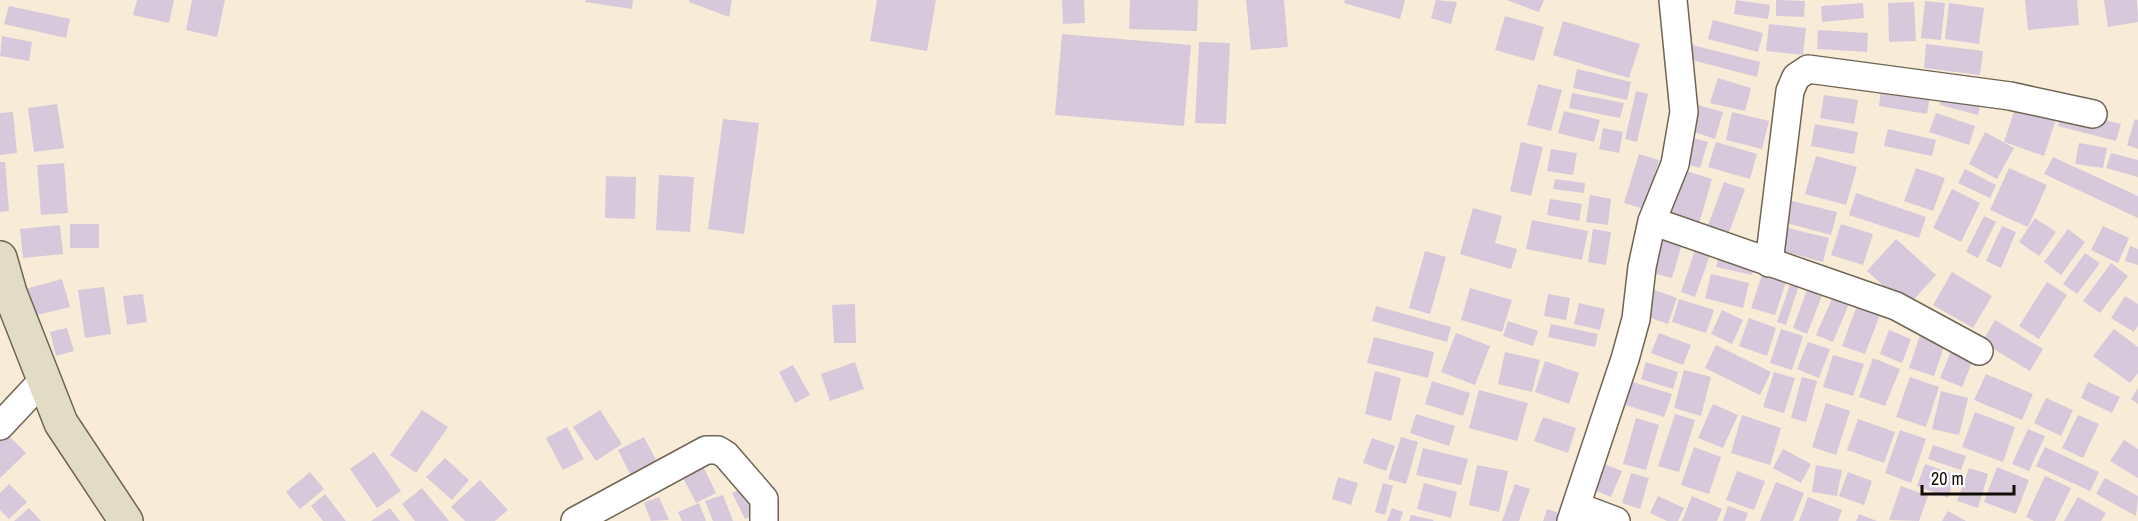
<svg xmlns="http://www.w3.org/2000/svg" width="2138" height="521" font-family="'Archivo Narrow',sans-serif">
<rect width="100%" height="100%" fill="#f8ebd7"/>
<path fill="#d7c9db" d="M137,0H174L169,23L133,15Z
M192,0H225L217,37L186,30Z
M586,0H633L632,9L585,2Z
M689,0H732L729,17L689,2Z
M877,0H936L927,51L870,41Z
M1062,0H1084L1085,23L1063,24Z
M1130,0H1198L1197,31L1129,29Z
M1246,0H1284L1288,47L1251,50Z
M1345,0H1405L1400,19L1344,3Z
M1436,0L1457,2L1451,24L1431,18Z
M1507,0H1544L1539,12Z
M1736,0L1770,5L1768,19L1734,14Z
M1776,0L1805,1L1804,17L1776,16Z
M2025,0H2077L2079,25L2028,30Z
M2104,0H2137L2138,22L2108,27Z
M1925,1L1945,3L1941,40L1921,38Z
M1914,2L1916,41L1889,42L1888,3Z
M1863,3L1864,18L1822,22L1821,6Z
M1949,3L1984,8L1979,44L1945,39Z
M9,6L70,19L66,38L4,24Z
M1505,16L1544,27L1534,61L1495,50Z
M1713,20L1763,33L1758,52L1708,39Z
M1563,21L1640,44L1629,78L1553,55Z
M1769,24L1806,28L1803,55L1766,51Z
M1818,30L1868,33L1867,52L1817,49Z
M1062,34L1191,45L1184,126L1055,115Z
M2,36L32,42L29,61L0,56Z
M1199,42L1230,43L1226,124L1195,123Z
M1926,44L1983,51L1980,75L1924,68Z
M1692,45L1760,62L1757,77L1688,59Z
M1577,69L1631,82L1627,100L1573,88Z
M1718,78L1751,88L1745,111L1710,103Z
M1538,84L1562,90L1551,131L1527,125Z
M1881,88L1930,96L1927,114L1879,106Z
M1636,91L1648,94L1637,142L1625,139Z
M1943,91L1981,102L1978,115L1940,105Z
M1572,93L1624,103L1620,118L1569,108Z
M1824,95L1858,100L1854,124L1820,118Z
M1691,103L1723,112L1715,139L1683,128Z
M2017,103L2057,116L2044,156L2004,142Z
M57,104L64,148L34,152L28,108Z
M2063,109L2121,124L2116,141L2058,126Z
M1564,111L1600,120L1594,142L1558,133Z
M13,112L17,153L0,155V113Z
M1732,112L1769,121L1762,149L1726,140Z
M1936,113L1975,126L1969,145L1929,132Z
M723,119L759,123L744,234L708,229Z
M2135,119L2138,120V149L2127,145Z
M1815,124L1858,132L1854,154L1811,146Z
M1603,128L1623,132L1619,153L1599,149Z
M1888,129L1936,140L1932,156L1884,146Z
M1985,132L2014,148L1997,179L1969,164Z
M1686,136L1708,142L1700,168L1679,162Z
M1521,142L1543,147L1531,196L1510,191Z
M1716,142L1757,154L1750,179L1708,167Z
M2079,143L2107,148L2103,168L2075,164Z
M1551,149L1577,153L1573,175L1547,171Z
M2111,153L2138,160V177L2106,168Z
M1639,154L1659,160L1644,209L1624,203Z
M1816,156L1857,167L1846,205L1805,194Z
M2053,157L2138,196V218L2044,174Z
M0,162H5L9,211L0,212Z
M64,163L68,213L41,215L37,165Z
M1916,168L1945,178L1933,211L1904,201Z
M2009,168L2047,185L2028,227L1990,210Z
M1680,169L1712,179L1698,227L1666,217Z
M1965,169L1996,185L1990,198L1958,183Z
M659,175L694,177L690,232L656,230Z
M606,176L636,177L635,219L605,218Z
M1555,179L1585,183L1584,193L1553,189Z
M1724,182L1745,189L1727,238L1706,231Z
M1952,189L1980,203L1961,242L1933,228Z
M1856,193L1926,217L1919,238L1849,215Z
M1590,195L1611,199L1608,225L1586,222Z
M1550,199L1582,204L1579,221L1547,215Z
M1784,199L1837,212L1831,235L1779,221Z
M1473,208L1502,216L1495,243L1517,249L1511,269L1460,254Z
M1984,216L1996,222L1978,258L1966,252Z
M2035,218L2056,232L2039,256L2019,242Z
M1532,220L1588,231L1582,260L1526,249Z
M70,224H99V248H70Z
M1841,224L1873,234L1863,265L1831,255Z
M60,225L63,254L23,258L20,229Z
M2002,226L2016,232L2001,268L1986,261Z
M2103,226L2129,238L2118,263L2091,250Z
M1788,228L1829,238L1823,262L1782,251Z
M1593,229L1611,232L1606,265L1588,262Z
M2068,229L2085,242L2061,275L2044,262Z
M1656,235L1682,244L1672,278L1648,272Z
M1896,239L1936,275L1907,307L1867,271Z
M2130,246L2138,249V265L2125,261Z
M1695,250L1710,255L1695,297L1681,292Z
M1425,251L1446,257L1430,314L1409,308Z
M2085,253L2100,263L2077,294L2063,284Z
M1719,255L1755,264L1752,275L1716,267Z
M2111,263L2128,276L2100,313L2083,301Z
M1764,269L1788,276L1775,315L1751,308Z
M1952,272L1992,296L1973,328L1933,305Z
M1711,274L1749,283L1743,308L1705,298Z
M62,279L70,307L33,316L25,289Z
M1792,279L1800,282L1786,325L1777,322Z
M1810,282L1825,288L1807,334L1793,328Z
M2047,282L2067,295L2039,339L2019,326Z
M104,287L111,334L85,338L78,290Z
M1470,288L1512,300L1502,332L1461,320Z
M1649,288L1677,298L1668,324L1640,314Z
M1835,292L1851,299L1833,342L1816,335Z
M143,294L147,322L127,325L123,296Z
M1548,294L1570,298L1566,320L1544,316Z
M2125,296L2138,304V325L2134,332L2111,318Z
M1679,299L1714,310L1706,333L1672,322Z
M1579,303L1605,309L1600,330L1574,324Z
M1858,303L1881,312L1865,354L1842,346Z
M855,304L856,343H834L832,305Z
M1376,306L1451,327L1447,342L1372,321Z
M1722,310L1743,320L1732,344L1711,334Z
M1749,318L1776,328L1767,356L1739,346Z
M1995,320L2043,349L2030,371L1982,342Z
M1508,321L1538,331L1533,346L1503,336Z
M1551,324L1598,334L1595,347L1548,337Z
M67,328L74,351L56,356L50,332Z
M1781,329L1803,336L1792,370L1770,363Z
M2114,329L2138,347V373L2130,383L2093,356Z
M1889,330L1911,339L1902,363L1880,354Z
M1921,332L1946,341L1934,376L1909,368Z
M1456,333L1490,346L1475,385L1441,372Z
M1659,333L1691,345L1683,365L1651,353Z
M1374,337L1434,352L1428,378L1367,363Z
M1808,342L1830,349L1819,378L1797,369Z
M1954,344L1976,353L1962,387L1940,378Z
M1716,345L1771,372L1760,395L1705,368Z
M1505,352L1540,360L1532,392L1498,384Z
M1833,355L1864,364L1853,396L1823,387Z
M1873,358L1900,369L1885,406L1859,397Z
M1545,361L1579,373L1569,404L1535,392Z
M855,362L864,389L830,401L821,374Z
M1646,362L1678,372L1673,389L1641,379Z
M793,365L810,395L795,403L779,372Z
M1684,370L1711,377L1701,416L1674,408Z
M1375,371L1401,378L1391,421L1365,414Z
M1774,372L1795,378L1784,413L1763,407Z
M1986,374L2033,394L2022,420L1974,400Z
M1802,377L1817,381L1806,422L1791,418Z
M1910,377L1939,387L1926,427L1896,417Z
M1623,379L1672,394L1664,417L1616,402Z
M1432,381L1470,393L1463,416L1425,404Z
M2088,382L2120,397L2112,413L2081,398Z
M2138,388V404L2131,399Z
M1479,390L1528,403L1517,441L1469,428Z
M1941,391L1968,398L1959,435L1932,429Z
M2046,398L2073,410L2061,436L2034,423Z
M1826,403L1850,411L1836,455L1812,447Z
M1713,404L1738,415L1723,448L1698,438Z
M422,410L448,427L416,473L390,455Z
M600,410L622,444L596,461L573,427Z
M1975,412L2015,427L2003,462L1962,447Z
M1416,414L1455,426L1449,446L1410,433Z
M1675,414L1695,420L1679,472L1658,466Z
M1742,415L1781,428L1770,465L1731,453Z
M2078,415L2099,424L2083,458L2062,448Z
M1543,417L1576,428L1568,453L1534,441Z
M1636,418L1659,425L1646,470L1623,464Z
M1858,419L1895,432L1884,463L1847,450Z
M567,427L584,459L563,470L546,438Z
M2028,429L2045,436L2029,471L2012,464Z
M1900,430L1926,439L1911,483L1885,473Z
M5,432L26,453L0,478V437Z
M644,437L657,462L631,476L618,450Z
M1401,437L1418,442L1406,484L1388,479Z
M1372,438L1395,446L1386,471L1363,463Z
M2124,440L2138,449V478L2110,461Z
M1933,445L1966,456L1961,470L1928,459Z
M1694,447L1721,457L1709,494L1681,485Z
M2045,447L2099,472L2090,491L2036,466Z
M1423,448L1468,459L1461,485L1416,475Z
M1783,449L1811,464L1801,483L1773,468Z
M374,452L401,491L377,508L350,469Z
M445,458L469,480L452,500L426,477Z
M700,460L716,493L696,503L679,470Z
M1602,463L1622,471L1611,497L1592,489Z
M1925,464L1956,475L1948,498L1917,486Z
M1477,465L1508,471L1499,512L1469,505Z
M1816,465L1842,470L1837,496L1812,492Z
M1997,467L2029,480L2016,514L1984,502Z
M1969,468L1988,474L1978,508L1957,501Z
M1737,471L1765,481L1754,510L1726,500Z
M310,472L324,489L300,509L286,492Z
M1848,472L1872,481L1864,505L1839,496Z
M1631,473L1649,478L1640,509L1622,503Z
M2045,476L2071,488L2055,521H2034L2026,517Z
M1338,477L1358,483L1351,505L1332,499Z
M2105,478L2138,496L2136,516L2096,494Z
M480,480L508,510L495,521H465L451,507Z
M1776,482L1804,493L1793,521H1760Z
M1383,483L1393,486L1385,515L1375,512Z
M1424,483L1457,492L1451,518L1417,509Z
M9,484L27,502L9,519L0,510V493Z
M1515,484L1530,489L1519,521H1502Z
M748,485L760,512L745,519L732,493Z
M1901,486L1928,496L1919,521L1889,520Z
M422,488L449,521H415L402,504Z
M325,494L346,521H323L311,506Z
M723,495L733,521H713L705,501Z
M1658,496L1684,508L1678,521H1667L1650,513Z
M1692,496L1722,509L1717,521H1682Z
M659,497L669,520L651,521L644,503Z
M1808,497L1842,510L1838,521H1799Z
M2078,497L2106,513L2101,521H2064Z
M699,503L706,521H682L678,512Z
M1728,506L1748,513L1745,521H1723Z
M29,508L41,521H14Z
M390,508L400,521H371Z
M1392,508L1403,512L1400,521H1387Z
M1547,509L1567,516L1566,521H1543Z
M1948,511L1966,521H1942Z
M1859,514L1877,521H1856Z
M1411,515L1434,520L1433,521H1409Z"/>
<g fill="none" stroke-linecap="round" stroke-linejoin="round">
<g stroke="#6f6554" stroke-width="30">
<path id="street" d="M1652,221L1896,306L1979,351
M1769,263L1790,91L1796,77L1808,69L2010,96L2093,114
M0,426L45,378
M1576,506L1616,521
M575,521L706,450H718L726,455L764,499V521
M1571,521L1625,359L1636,319L1642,267L1652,221L1675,164L1684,112L1673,0"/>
</g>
<g stroke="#6f6554" stroke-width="36">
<path id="secondary" d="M0,258L10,293L61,423L126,521"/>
</g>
<use href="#street" stroke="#fff" stroke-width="27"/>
<use href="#secondary" stroke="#e2dcc7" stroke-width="33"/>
</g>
<path d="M1922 485v9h92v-9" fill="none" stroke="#110d06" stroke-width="3"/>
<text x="1931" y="485" font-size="18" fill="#110d06" stroke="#ffffff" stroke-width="4.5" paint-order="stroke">20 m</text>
</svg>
